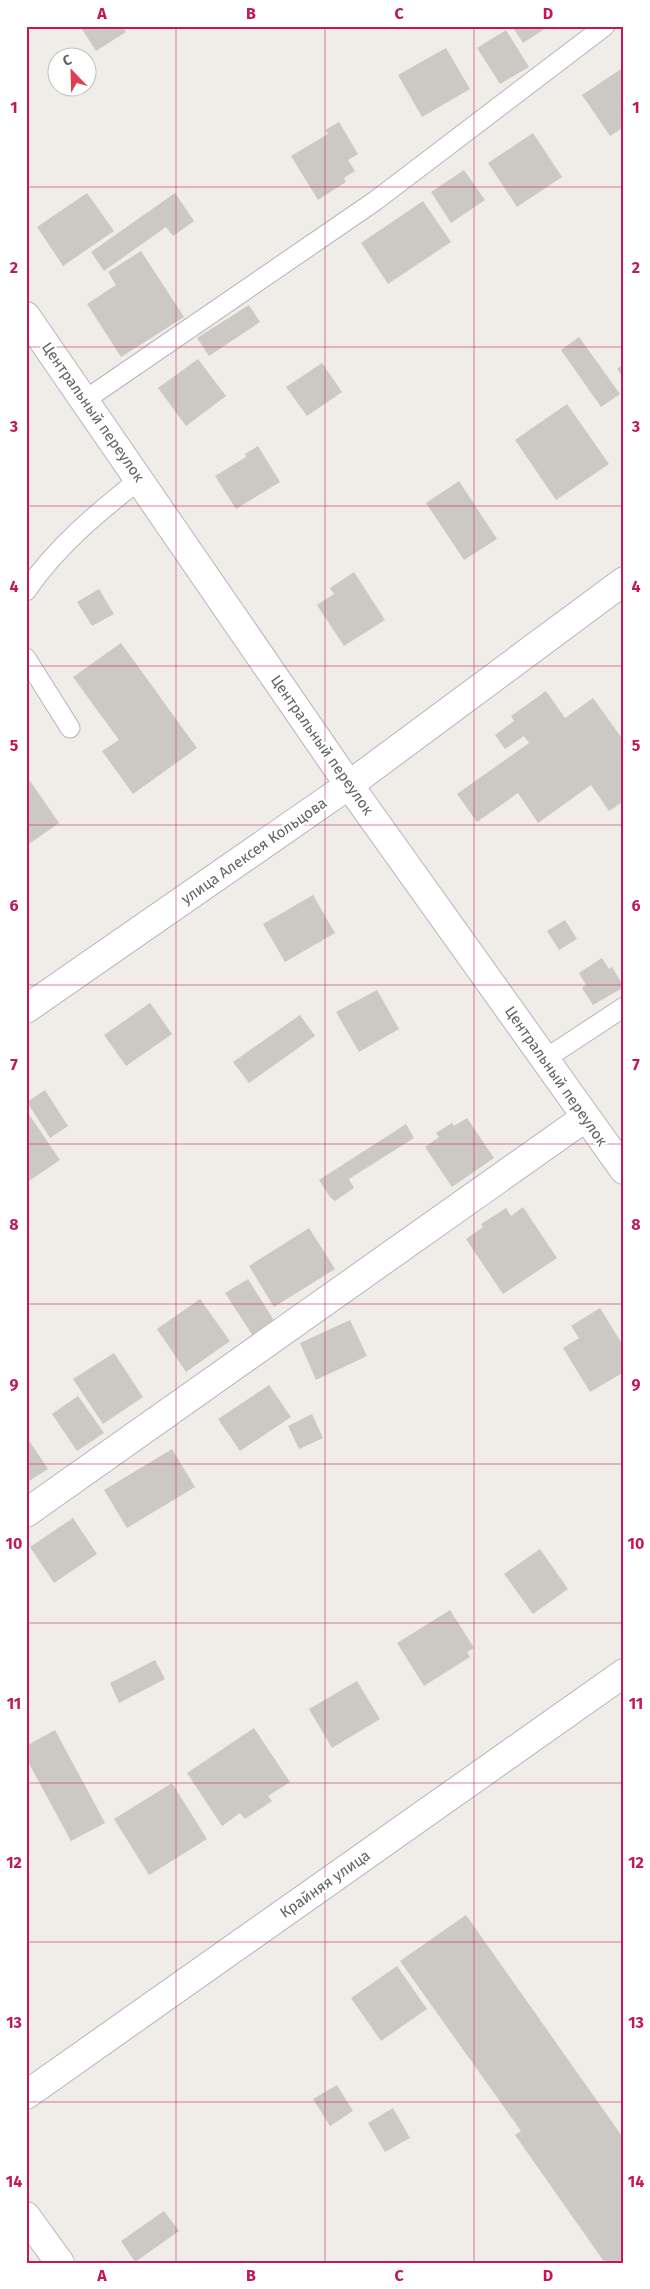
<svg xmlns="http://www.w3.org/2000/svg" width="650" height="2289" font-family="'Fira Sans',sans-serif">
<rect width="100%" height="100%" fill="#f0ede8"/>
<path fill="#ccc8c4" d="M80,26H125L123,28L126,32L96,51Z
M512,26H549L523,43Z
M506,30L529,67L500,84L477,48Z
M446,48L470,89L422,117L398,75Z
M624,67V127L610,136L582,95Z
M339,122L358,154L348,160L355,171L344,178L346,182L318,200L291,156L328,134L325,130Z
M533,133L562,177L517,207L488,163Z
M464,170L485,200L451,223L431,192Z
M87,193L114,231L63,266L37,227Z
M175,193L194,221L173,236L166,227L104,271L91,252Z
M423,201L451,242L388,284L361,243Z
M141,251L184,317L121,357L87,304L116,285L108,272Z
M249,305L260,322L209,356L197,338Z
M579,337L620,394L601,407L561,350Z
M198,359L226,396L186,426L158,388Z
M322,363L342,392L307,416L286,387Z
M624,364V378L617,369Z
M567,404L609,464L556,500L515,440Z
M258,446L280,482L236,509L215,476L246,457L245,454Z
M459,481L497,539L464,560L426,503Z
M354,572L385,620L344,646L317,605L334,594L330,588Z
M99,589L114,614L92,626L77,602Z
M121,643L197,748L133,794L102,751L119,740L73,677Z
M546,691L565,718L593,698L624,741V801L609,811L591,785L538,823L518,793L477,822L457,794L529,743L524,736L505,749L495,735L514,721L511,716Z
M26,775L59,823L26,846Z
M313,895L335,933L285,962L263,924Z
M565,920L577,939L559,950L547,931Z
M602,958L609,969L612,967L624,987L593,1005L582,988L586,985L579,973Z
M377,990L399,1029L359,1052L336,1012Z
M150,1003L172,1034L126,1066L104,1035Z
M300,1015L315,1036L249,1083L233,1062Z
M45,1090L68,1126L50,1138L27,1102Z
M26,1110L60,1160L26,1183Z
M467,1118L494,1158L452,1187L425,1147L439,1137L436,1133L452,1123L454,1126Z
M406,1124L414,1138L349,1179L354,1188L335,1201L330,1197L319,1180Z
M523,1207L557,1258L503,1294L466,1239L483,1227L481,1224L506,1208L511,1216Z
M309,1228L335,1269L274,1307L249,1266Z
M248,1279L275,1322L253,1336L225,1293Z
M200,1299L230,1341L186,1372L157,1329Z
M600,1308L624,1347V1372L590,1392L563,1348L579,1338L571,1326Z
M350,1320L367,1356L316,1380L300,1343Z
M114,1353L143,1397L103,1424L73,1379Z
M269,1385L291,1417L240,1451L218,1419Z
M78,1396L104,1433L77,1451L52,1414Z
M312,1414L323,1438L299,1449L288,1426Z
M26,1436L48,1469L26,1483Z
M172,1449L195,1487L127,1528L104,1490Z
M73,1518L97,1554L54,1583L30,1547Z
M540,1549L568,1589L533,1614L504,1574Z
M450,1610L474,1648L467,1652L470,1657L424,1686L397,1643Z
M155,1660L165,1679L119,1703L110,1683Z
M357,1681L380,1719L332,1748L309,1709Z
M254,1728L290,1782L268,1796L272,1801L245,1819L240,1813L222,1826L187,1773Z
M55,1730L105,1823L71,1841L26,1758V1746Z
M172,1783L207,1839L149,1875L114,1819Z
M466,1915L624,2139V2263H605L515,2135L521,2131L400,1961Z
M397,1966L427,2009L381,2041L351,1998Z
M337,2085L353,2111L330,2126L313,2099Z
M393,2108L410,2138L385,2152L368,2123Z
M164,2211L179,2231L135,2262L121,2241Z"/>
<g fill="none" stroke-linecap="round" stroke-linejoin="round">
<g stroke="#b3b6b9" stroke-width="21">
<path id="service" d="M85,400L375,201L605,26
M26,591C57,546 97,513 140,479
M26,658L70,728
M545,1059L624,1007"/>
</g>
<g stroke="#b3b6b9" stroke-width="30">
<path id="minor" d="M26,316L349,785L624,1170
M26,1009L349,785L624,581
M26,1513L586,1117
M26,2216L60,2263"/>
</g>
<g stroke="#b2b6b9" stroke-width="30">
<path id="secondary" d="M26,2095L624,1673"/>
</g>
<use href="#service" stroke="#fff" stroke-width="19"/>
<use href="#minor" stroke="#fff" stroke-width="28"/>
<use href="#secondary" stroke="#fff" stroke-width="28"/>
</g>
<path fill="none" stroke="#c2185b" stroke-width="1" stroke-opacity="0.55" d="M176,26V2263M325,26V2263M474,26V2263M26,187H624M26,347H624M26,506H624M26,666H624M26,825H624M26,985H624M26,1144H624M26,1304H624M26,1464H624M26,1623H624M26,1783H624M26,1942H624M26,2102H624"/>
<g text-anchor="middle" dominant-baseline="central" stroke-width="4.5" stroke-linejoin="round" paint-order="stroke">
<g font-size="15" fill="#5f6467" stroke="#fff">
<text transform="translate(93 412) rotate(55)">Центральный переулок</text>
<text transform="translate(322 745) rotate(55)">Центральный переулок</text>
<text transform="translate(254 851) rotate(-35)">улица Алексея Кольцова</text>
<text transform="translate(556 1076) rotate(55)">Центральный переулок</text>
<text transform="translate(325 1884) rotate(-35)">Крайняя улица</text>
</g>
</g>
<rect width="650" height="2289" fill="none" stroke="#ffffff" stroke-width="55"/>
<g transform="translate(72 72) rotate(337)"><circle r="24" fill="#ffffff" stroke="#bfc1c2"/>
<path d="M0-4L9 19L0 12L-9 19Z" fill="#e13d4d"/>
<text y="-8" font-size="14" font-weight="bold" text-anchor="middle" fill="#5f6467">С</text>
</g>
<rect x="28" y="28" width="594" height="2234" fill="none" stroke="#c2185b" stroke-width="2"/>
<g font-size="16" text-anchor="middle" font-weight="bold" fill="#c2185b">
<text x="102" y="19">A</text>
<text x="251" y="19">B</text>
<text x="399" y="19">C</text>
<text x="548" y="19">D</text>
<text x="14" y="113">1</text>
<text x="636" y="113">1</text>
<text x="14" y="273">2</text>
<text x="636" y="273">2</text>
<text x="14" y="432">3</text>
<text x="636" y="432">3</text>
<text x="14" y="592">4</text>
<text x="636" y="592">4</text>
<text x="14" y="751">5</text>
<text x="636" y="751">5</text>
<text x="14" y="911">6</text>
<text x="636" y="911">6</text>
<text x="14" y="1070">7</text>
<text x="636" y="1070">7</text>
<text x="14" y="1230">8</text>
<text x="636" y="1230">8</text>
<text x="14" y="1390">9</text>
<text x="636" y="1390">9</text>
<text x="14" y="1549">10</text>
<text x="636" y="1549">10</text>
<text x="14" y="1709">11</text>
<text x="636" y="1709">11</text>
<text x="14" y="1868">12</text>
<text x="636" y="1868">12</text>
<text x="14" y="2028">13</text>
<text x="636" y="2028">13</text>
<text x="14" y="2187">14</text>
<text x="636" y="2187">14</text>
<text x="102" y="2281">A</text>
<text x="251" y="2281">B</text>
<text x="399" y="2281">C</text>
<text x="548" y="2281">D</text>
</g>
</svg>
